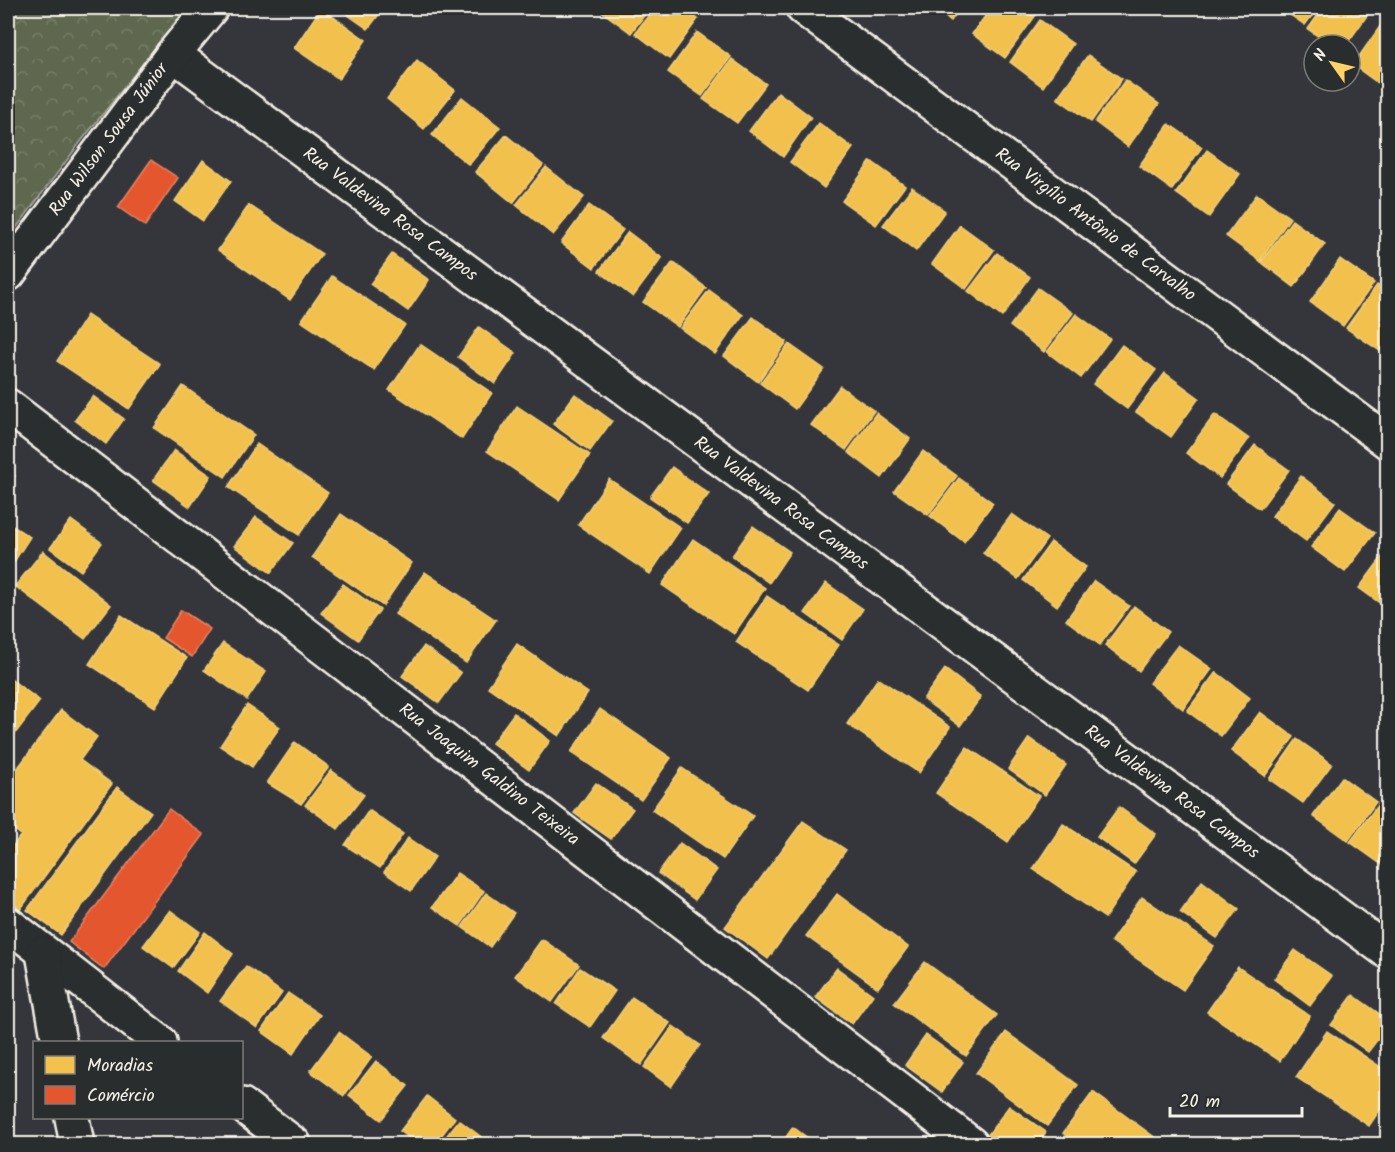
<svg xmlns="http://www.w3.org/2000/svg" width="1395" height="1152" font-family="Kalam,sans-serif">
<defs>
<pattern id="park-crowns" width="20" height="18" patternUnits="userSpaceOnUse" patternTransform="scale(1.5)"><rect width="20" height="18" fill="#5e684f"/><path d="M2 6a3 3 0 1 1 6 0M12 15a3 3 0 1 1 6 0" fill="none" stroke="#767e68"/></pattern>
</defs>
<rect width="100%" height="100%" fill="#34363b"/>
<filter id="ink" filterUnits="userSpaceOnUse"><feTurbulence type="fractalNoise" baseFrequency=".0167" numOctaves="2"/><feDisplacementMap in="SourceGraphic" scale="12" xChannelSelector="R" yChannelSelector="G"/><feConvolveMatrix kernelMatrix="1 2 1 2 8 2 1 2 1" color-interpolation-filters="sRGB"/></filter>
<g filter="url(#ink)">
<path fill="url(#park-crowns)" stroke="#a9ac9c" stroke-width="1.5" d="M8,8H187L82,140L8,239Z"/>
<path fill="#f2c14e" stroke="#f3cf7c" stroke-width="1.5" d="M321,8L366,40L339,79L294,48Z
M338,8H384L368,29Z
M597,8H650L631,33Z
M654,8H682L698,19L669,59L635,33Z
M932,8H960L951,21Z
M991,8H1025L1036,15L1005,58L972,34Z
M1280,8H1318L1305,25Z
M1323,8H1367L1371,10L1346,45H1330L1308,29Z
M1040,20L1073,44L1043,87L1010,62Z
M1383,22L1388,25V87L1386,89L1353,65Z
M697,32L731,57L702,96L668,72Z
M1088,55L1122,79L1091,122L1057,98Z
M732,59L766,84L737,123L703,99Z
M417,60L455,90L424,129L387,99Z
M1125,80L1159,104L1128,147L1095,122Z
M778,92L811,117L783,157L749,131Z
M462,97L500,127L469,165L432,135Z
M819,123L853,148L824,188L790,162Z
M1169,124L1202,147L1172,190L1139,166Z
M506,135L543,165L513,203L475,172Z
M1207,150L1240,174L1209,217L1176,193Z
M203,160L231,181L203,221L175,201Z
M871,161L905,186L876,225L842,201Z
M546,167L584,197L553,235L516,205Z
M912,187L945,211L916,251L883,225Z
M1257,194L1290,218L1260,261L1226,236Z
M249,205L322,254L290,300L218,250Z
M589,205L623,230L594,268L561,243Z
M1292,220L1325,244L1294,287L1261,262Z
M960,225L994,250L966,289L932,264Z
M628,232L662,258L633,297L599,271Z
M997,253L1030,277L1002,317L968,291Z
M392,254L429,280L408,311L370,284Z
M1340,259L1374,283L1343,326L1310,302Z
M673,262L706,288L678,327L643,302Z
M332,276L405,325L374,370L301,321Z
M1377,285L1388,292V340L1380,351L1346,328Z
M1038,288L1073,313L1044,352L1010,326Z
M709,290L743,315L715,354L680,328Z
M1076,314L1110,339L1081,378L1047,352Z
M87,315L160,364L129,409L57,361Z
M753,317L787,342L758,382L724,356Z
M479,327L516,353L495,384L458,357Z
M420,344L492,393L462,439L389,390Z
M789,344L824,369L795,409L760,383Z
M1122,345L1156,370L1127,409L1093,384Z
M1165,373L1199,398L1171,437L1136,412Z
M183,386L254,435L225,477L154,428Z
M840,386L874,411L846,450L811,425Z
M575,394L612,421L590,451L553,424Z
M93,396L124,419L106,444L75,420Z
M517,406L590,455L559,500L487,451Z
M876,413L910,439L882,478L848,452Z
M1215,414L1249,439L1220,478L1186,453Z
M257,444L328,493L299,535L228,487Z
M1255,445L1289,470L1260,509L1226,484Z
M174,450L211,476L190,507L153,480Z
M923,451L957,476L928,515L894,491Z
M672,467L709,494L687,523L650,497Z
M8,470L15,476L8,486Z
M1301,476L1335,502L1306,541L1272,516Z
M959,478L993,503L964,542L930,516Z
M609,479L681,528L650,574L578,525Z
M1340,508L1375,533L1345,572L1311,547Z
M341,514L412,563L383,606L312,557Z
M1012,514L1047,539L1018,579L983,553Z
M256,517L293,543L271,573L234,546Z
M71,520L102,543L81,571L50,548Z
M8,523L30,537L8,571Z
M753,526L790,552L769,583L732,556Z
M693,539L765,588L734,634L662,585Z
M1051,542L1086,567L1057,606L1023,580Z
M1388,549V609L1359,588Z
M43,551L111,605L85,639L15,586Z
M425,572L496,620L466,663L395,614Z
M1094,581L1129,606L1100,645L1066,620Z
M826,583L863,609L842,640L805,613Z
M343,584L380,610L358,640L321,613Z
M767,596L839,645L808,690L736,642Z
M1134,606L1168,632L1139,671L1105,645Z
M121,615L187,658L155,707L89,664Z
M223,643L266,672L247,700L204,670Z
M517,644L588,693L559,736L488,687Z
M1178,645L1212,669L1183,709L1149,683Z
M424,646L461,673L439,703L402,676Z
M945,669L981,697L960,726L923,699Z
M1216,672L1250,698L1221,736L1187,711Z
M8,677L40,701L8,743Z
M878,678L950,727L919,773L847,724Z
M247,705L280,727L252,767L220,746Z
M600,709L671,758L641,800L571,752Z
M61,710L97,737L80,760L112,784L20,910L8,900V852L21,835L8,825V780V781Z
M1260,712L1294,737L1265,776L1231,751Z
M514,713L550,741L529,770L492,743Z
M1029,738L1066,765L1045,795L1008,769Z
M1297,739L1332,764L1303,803L1269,779Z
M295,742L329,767L301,804L267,783Z
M967,747L1039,796L1008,842L936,793Z
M682,768L753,816L723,859L652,810Z
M331,770L364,795L338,829L305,805Z
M1342,777L1376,802L1348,841L1313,816Z
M596,783L633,809L611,839L574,813Z
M117,787L151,812L61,935L27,910Z
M1379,803L1388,809V864L1385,867L1350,842Z
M1119,807L1156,834L1134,864L1097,837Z
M369,810L403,834L380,868L345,845Z
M803,821L846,850L768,959L725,927Z
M1063,824L1136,872L1105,918L1033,869Z
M408,838L435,857L411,891L384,872Z
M680,843L717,870L695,900L658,873Z
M457,873L484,891L460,926L432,907Z
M1202,881L1239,909L1217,938L1180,912Z
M486,893L514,913L490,947L462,927Z
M837,894L908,947L878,988L806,936Z
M1142,897L1214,946L1183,990L1111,941Z
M170,910L200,932L173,968L143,946Z
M205,932L233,954L207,993L178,971Z
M542,939L579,965L552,1002L515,976Z
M1295,950L1332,976L1310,1006L1274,979Z
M925,962L997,1015L966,1056L894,1003Z
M246,966L282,993L257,1028L220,1001Z
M1238,967L1310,1016L1280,1061L1207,1012Z
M580,968L615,991L590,1027L556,1004Z
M837,968L873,995L852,1024L815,997Z
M288,993L320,1015L293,1054L261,1031Z
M1353,995L1388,1020V1026L1368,1052L1331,1025Z
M632,997L670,1023L641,1065L603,1038Z
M673,1026L700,1045L671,1087L644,1067Z
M1327,1031L1388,1072V1098L1369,1126L1296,1077Z
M339,1032L372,1057L344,1096L310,1071Z
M1006,1032L1078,1085L1047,1126L976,1073Z
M926,1035L963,1062L942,1092L905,1065Z
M376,1061L408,1086L381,1120L349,1095Z
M1093,1092L1164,1144H1078L1063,1133Z
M427,1096L455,1118L435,1144H418L400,1131Z
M1009,1106L1046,1132L1038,1144H1000L987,1136Z
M459,1120L488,1142L486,1144H440Z
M793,1127L816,1144H781Z"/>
<path fill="#e4572e" stroke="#e98566" stroke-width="1.5" d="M151,160L178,178L145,226L118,207Z
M181,610L210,629L192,657L163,638Z
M169,809L204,835L104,969L69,942Z"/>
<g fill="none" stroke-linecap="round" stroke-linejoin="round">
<g stroke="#f4f1e8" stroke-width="38">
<g id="street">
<path id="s1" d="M803,8L1388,442"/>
<path id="s2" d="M173,54L1388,952"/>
<path id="s3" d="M8,274L173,54L211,8"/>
<path id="s4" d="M8,406L971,1144"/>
<path d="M8,924L160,1042"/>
<path d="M43,953L59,1042"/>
<path d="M242,1105L294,1144"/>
<path d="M72,1118L77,1144"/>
</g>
</g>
<use href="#street" stroke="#2a2d2e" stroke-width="33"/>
</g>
</g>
<g text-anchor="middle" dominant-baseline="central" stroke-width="6" stroke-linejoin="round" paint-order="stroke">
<g font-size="18" fill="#f4f1e8" stroke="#2a2d2e">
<text stroke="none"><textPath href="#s3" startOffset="168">Rua Wilson Sousa Júnior</textPath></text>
<text stroke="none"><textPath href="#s2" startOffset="270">Rua Valdevina Rosa Campos</textPath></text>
<text stroke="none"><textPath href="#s1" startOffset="364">Rua Virgílio Antônio de Carvalho</textPath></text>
<text stroke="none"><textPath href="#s2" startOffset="756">Rua Valdevina Rosa Campos</textPath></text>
<text stroke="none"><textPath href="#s4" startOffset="606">Rua Joaquim Galdino Teixeira</textPath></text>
<text stroke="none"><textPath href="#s2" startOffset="1242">Rua Valdevina Rosa Campos</textPath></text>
</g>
</g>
<rect width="1395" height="1152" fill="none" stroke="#2a2d2e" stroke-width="30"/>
<rect x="15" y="15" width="1365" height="1122" fill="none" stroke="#f4f1e8" stroke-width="2" filter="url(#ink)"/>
<rect x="33" y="1041" width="210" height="78" fill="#2a2d2e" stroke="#7b7b78" stroke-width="1.5"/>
<rect x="45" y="1056" width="30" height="18" fill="#f2c14e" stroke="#7b7b78" stroke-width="1.5"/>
<text x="87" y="1071" font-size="18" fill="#f4f1e8">Moradias</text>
<rect x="45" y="1086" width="30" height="18" fill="#e4572e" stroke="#7b7b78" stroke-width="1.5"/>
<text x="87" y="1101" font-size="18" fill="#f4f1e8">Comércio</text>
<g transform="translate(1332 63) rotate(304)"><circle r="28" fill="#2a2d2e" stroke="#7b7b78" stroke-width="1.5"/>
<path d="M0-4.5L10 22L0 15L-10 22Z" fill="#ffd166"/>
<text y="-9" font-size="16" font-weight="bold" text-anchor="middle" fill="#f4f1e8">N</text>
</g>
<path d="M1170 1107v9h132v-9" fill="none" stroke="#f4f1e8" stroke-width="3"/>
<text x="1179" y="1107" font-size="18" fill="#f4f1e8" stroke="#2a2d2e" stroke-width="4.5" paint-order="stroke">20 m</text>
</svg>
